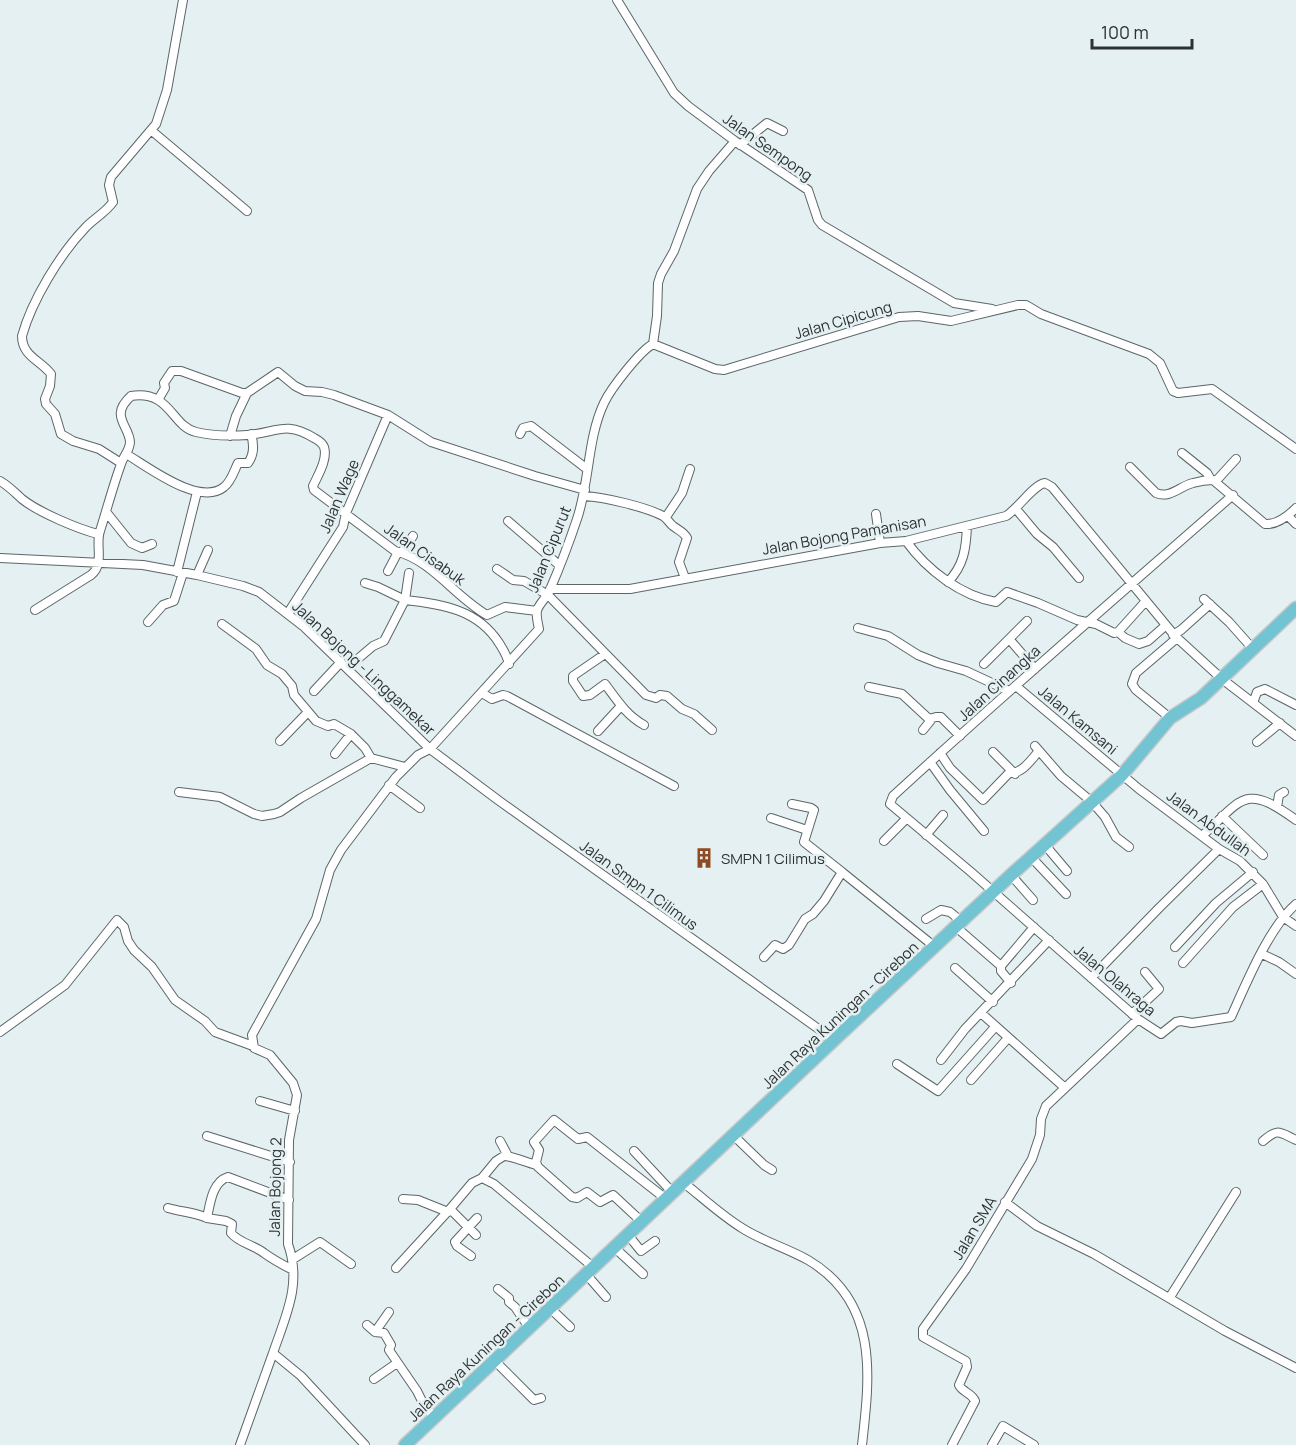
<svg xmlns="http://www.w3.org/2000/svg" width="1296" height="1445" font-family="Manrope,sans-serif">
<rect width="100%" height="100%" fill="#e4f0f2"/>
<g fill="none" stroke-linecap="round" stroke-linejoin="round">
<g stroke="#5c6668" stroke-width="10">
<path id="minor" d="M617,0L674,93L688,106L735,141L808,190L818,220L822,225L954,303L992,309
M152,131L247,211
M740,145L767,123L783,131
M653,344L657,316L658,283L661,274L674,251L697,189L709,171L735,141
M158,400L165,388L164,383L172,371H181L242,393H247L278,372L295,386L305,391L322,392L334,395L388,415L431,442L535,476L585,490
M520,434L523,428L531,426L587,469
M230,436L236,416L247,393
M1182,453L1207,473L1211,480
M126,454C147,466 199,507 224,487C231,482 234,471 238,463H248C254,455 254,444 251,434
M121,463L99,449L73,441L61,434L55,414L46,404L45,399L50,386L51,374C40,360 22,356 22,336C32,300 60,254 86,227C95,218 106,212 113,202L109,185L111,177L156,124L167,90L183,0
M1130,467L1156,493C1170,499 1180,486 1193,483C1200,481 1207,480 1213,480L1265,524C1277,525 1288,516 1296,508
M0,481C9,486 14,492 22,499C38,512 78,529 98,534
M1216,481L1236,459
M1233,495C1119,595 1005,693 893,796L890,804L971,872L1138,1019L1161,1034L1176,1022L1181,1021L1192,1023L1231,1017C1246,984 1269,927 1296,904
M584,496C604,497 646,507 663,516C668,519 669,523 673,526C678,530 684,532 687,538L679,562L685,578
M1016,509L1037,534L1053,547L1079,578
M107,513L131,543L142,548L152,544
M876,514L880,543
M1288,516L1296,524
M666,517L682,493L690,469
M508,521L559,565
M906,541C927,570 961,596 996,602L1007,592L1038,603L1077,620L1096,624L1114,633L1118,632L1125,638L1139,644L1148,641L1165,626
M402,552L413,536
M0,558L143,565L197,575L243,586L259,592L303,626L430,749L498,800L834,1040
M497,569L513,580L524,581L548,595L646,695L656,698L660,695L667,696L682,709L694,714L712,730
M388,571L398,552
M177,572L197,492
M197,575L208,550
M948,582C964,565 966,549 967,526
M365,583L378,587L405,600L409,573
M550,589H630L880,543L906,541L1006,516C1019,508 1033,485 1045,483L1052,487L1175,636L1222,679L1296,736
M1204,599L1229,622L1253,649
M35,610L91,575C105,564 95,545 100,531C107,509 113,486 121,464C123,457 130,450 130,442C129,425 109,416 131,396C171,390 171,426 196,432C212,436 230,436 247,435C276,433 285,420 314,438C318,440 322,442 324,447C328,459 318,475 313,486L314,490L395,551C432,560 454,596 487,615L505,607L537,611
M288,613L343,527L346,513L388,415
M148,622L163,605L174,601L183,573
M222,624L256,649L267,665L282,674L292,686L294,695L316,721L328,726L334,724L351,734
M858,628L888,636L918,655L938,663L966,671L1009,691
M1118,632L1145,602
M1173,635L1181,630L1210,604
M1010,640L1035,669
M605,654L573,676V681L583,696L590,695L605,684C617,700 626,715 644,725
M984,664L1027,621
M347,668L373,646L384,641L405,600C443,604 478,610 499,643C504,651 507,655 509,664
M1016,686L1139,789L1219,849L1240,861L1263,884L1283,917L1296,926
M869,687L902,694L929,719L936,717H941L960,736
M314,691L341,662
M482,693L492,699L503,695L507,696L674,786
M1253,703L1257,692L1265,689L1296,705
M1170,718L1136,690L1132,684L1136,673L1177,638
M923,730L931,720
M598,731L621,706
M280,741L308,712
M1257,742L1280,723
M1035,746L1061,776L1092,802L1105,817L1116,837L1129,847
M993,752L1015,774
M940,753L950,768L983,800L1009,773C1022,774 1030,761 1039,751
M335,754L351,734L365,748L371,758L405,767
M930,762L950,790L984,831
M389,785L420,808
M179,792L220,797L254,814L262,816L274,814L280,812L301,798L371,758
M1277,807L1279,795L1284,792
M1222,816L1263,855
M771,818L807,830
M926,835L943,815
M1202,836C1243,798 1245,783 1296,820
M884,841L906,819
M1045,845L1067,871
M1031,857L1066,894
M842,872L935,947
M1011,875L1033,900
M926,919L941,910L950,912L961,921
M956,927L1001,966V971L1011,983
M1175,947L1216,903L1253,872
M1262,954L1279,962L1296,974
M764,957L775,945L783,949L789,945L805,919L813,914L824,901L842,872L804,842L814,810L811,808L792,804
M1183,963L1233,907L1263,884
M1001,966L1034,927
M955,968L993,1002
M1091,978L1159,908L1219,849
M981,1013L1064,1087
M1132,1014L1159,989L1145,972
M0,1032L65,985L117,920L124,927L128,941L134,950L152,967L175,1000L205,1021L215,1032L253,1046
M941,1060L965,1029L1049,940
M897,1064L938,1091L995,1027
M971,1080L1008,1038
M260,1101L295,1111
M733,1135L764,1165L772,1170
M207,1136L290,1162
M1263,1141C1278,1128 1279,1132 1296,1140
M634,1151L673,1193
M506,1156C517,1158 525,1162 536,1165
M482,1178L496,1161L507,1154L500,1141
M684,1183C703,1198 721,1215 742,1228C762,1241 787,1248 808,1260C879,1302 870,1375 862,1445
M403,1199L418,1200L448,1212
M1005,1202L1037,1226L1094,1254L1225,1331L1296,1368
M168,1208C181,1212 195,1212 207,1218C210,1204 212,1182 228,1177L289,1200
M450,1209L476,1235
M207,1218L226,1221L232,1224L231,1233C239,1243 254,1245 264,1253C275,1261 281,1264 293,1270
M642,1222L613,1195L600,1202L587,1192L577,1198L572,1197L538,1167L536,1162L539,1150L534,1142L554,1120L578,1139L587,1137L666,1199
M628,1235L641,1251L655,1241
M615,1248L643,1274
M471,1256L457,1246L455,1242L477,1218
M293,1259L320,1242L351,1264
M396,1268L450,1209L472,1183L482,1178L494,1184L593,1267
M586,1274L606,1297
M498,1289L509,1298V1302L515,1307L530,1329
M1170,1297L1236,1192
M551,1309L570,1327
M367,1325L375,1332L384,1333L391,1345L389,1350L417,1391L423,1403L434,1418
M375,1332L389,1312
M495,1361L534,1400L541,1398
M374,1379L397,1363
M240,1445L273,1353
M365,1445L301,1376L273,1353C286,1315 302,1284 288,1244L289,1140L297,1095L293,1083L270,1055L254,1048L252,1035L316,919L330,870L341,850L396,777L418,755L430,749L539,629C538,624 536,616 537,611C538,605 546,598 549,592C559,569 569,543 577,519C590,481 587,439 604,403C611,388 640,351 653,344L715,369L724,370L899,317L918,316L951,321L1018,305H1026L1041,314L1149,354L1160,363L1173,391L1178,393L1212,389L1296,449
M952,1445L975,1401C972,1393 962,1392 959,1385L967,1367L966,1361L923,1337V1329L966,1269L1032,1159L1040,1135L1041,1119L1046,1106L1138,1019
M992,1445L1003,1426L1034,1445"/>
</g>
<g stroke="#c8c9ca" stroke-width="15">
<path id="trunk" d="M405,1445L834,1040L1011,875L1122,775L1170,718L1201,698L1296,608"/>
</g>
<use href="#minor" stroke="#fff" stroke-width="8"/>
<use href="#trunk" stroke="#72c4d3" stroke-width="12"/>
</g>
<defs>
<g id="building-bare" transform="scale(1.62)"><path d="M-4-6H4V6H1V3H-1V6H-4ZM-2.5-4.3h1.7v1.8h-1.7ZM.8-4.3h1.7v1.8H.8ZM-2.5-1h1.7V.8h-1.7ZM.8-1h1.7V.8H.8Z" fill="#8f4923" stroke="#e4f0f2" stroke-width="2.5" paint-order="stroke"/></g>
</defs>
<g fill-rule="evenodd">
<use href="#building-bare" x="704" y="858"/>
</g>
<g text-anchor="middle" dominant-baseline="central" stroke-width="5" stroke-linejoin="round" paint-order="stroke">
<g font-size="15" fill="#2d3132" stroke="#e4f0f2">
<text transform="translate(768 147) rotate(35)">Jalan Sempong</text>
<text transform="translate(843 320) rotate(-16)">Jalan Cipicung</text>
<text transform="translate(339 496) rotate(-67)">Jalan Wage</text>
<text transform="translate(844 535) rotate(-10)">Jalan Bojong Pamanisan</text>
<text transform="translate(549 549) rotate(-68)">Jalan Cipurut</text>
<text transform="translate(425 554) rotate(35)">Jalan Cisabuk</text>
<text transform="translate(364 668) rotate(43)">Jalan Bojong - Linggamekar</text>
<text transform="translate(999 683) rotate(-42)">Jalan Cinangka</text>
<text transform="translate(1078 720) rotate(40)">Jalan Kamsani</text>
<text transform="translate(1209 823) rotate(36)">Jalan Abdullah</text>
<text transform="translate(639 885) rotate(36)">Jalan Smpn 1 Cilimus</text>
<text transform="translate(1115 980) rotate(40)">Jalan Olahraga</text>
<text transform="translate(840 1015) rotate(-43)">Jalan Raya Kuningan - Cirebon</text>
<text transform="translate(275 1187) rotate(-89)">Jalan Bojong 2</text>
<text transform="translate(974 1228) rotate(-59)">Jalan SMA</text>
<text transform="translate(486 1348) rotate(-43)">Jalan Raya Kuningan - Cirebon</text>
</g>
<g font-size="15" fill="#2d3132" stroke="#e4f0f2" text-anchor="start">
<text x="721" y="858">SMPN 1 Cilimus</text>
</g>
</g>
<path d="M1092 39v9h100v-9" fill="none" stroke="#2d3132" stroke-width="3"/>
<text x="1101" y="39" font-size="18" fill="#2d3132" stroke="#e4f0f2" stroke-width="4.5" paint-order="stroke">100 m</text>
</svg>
